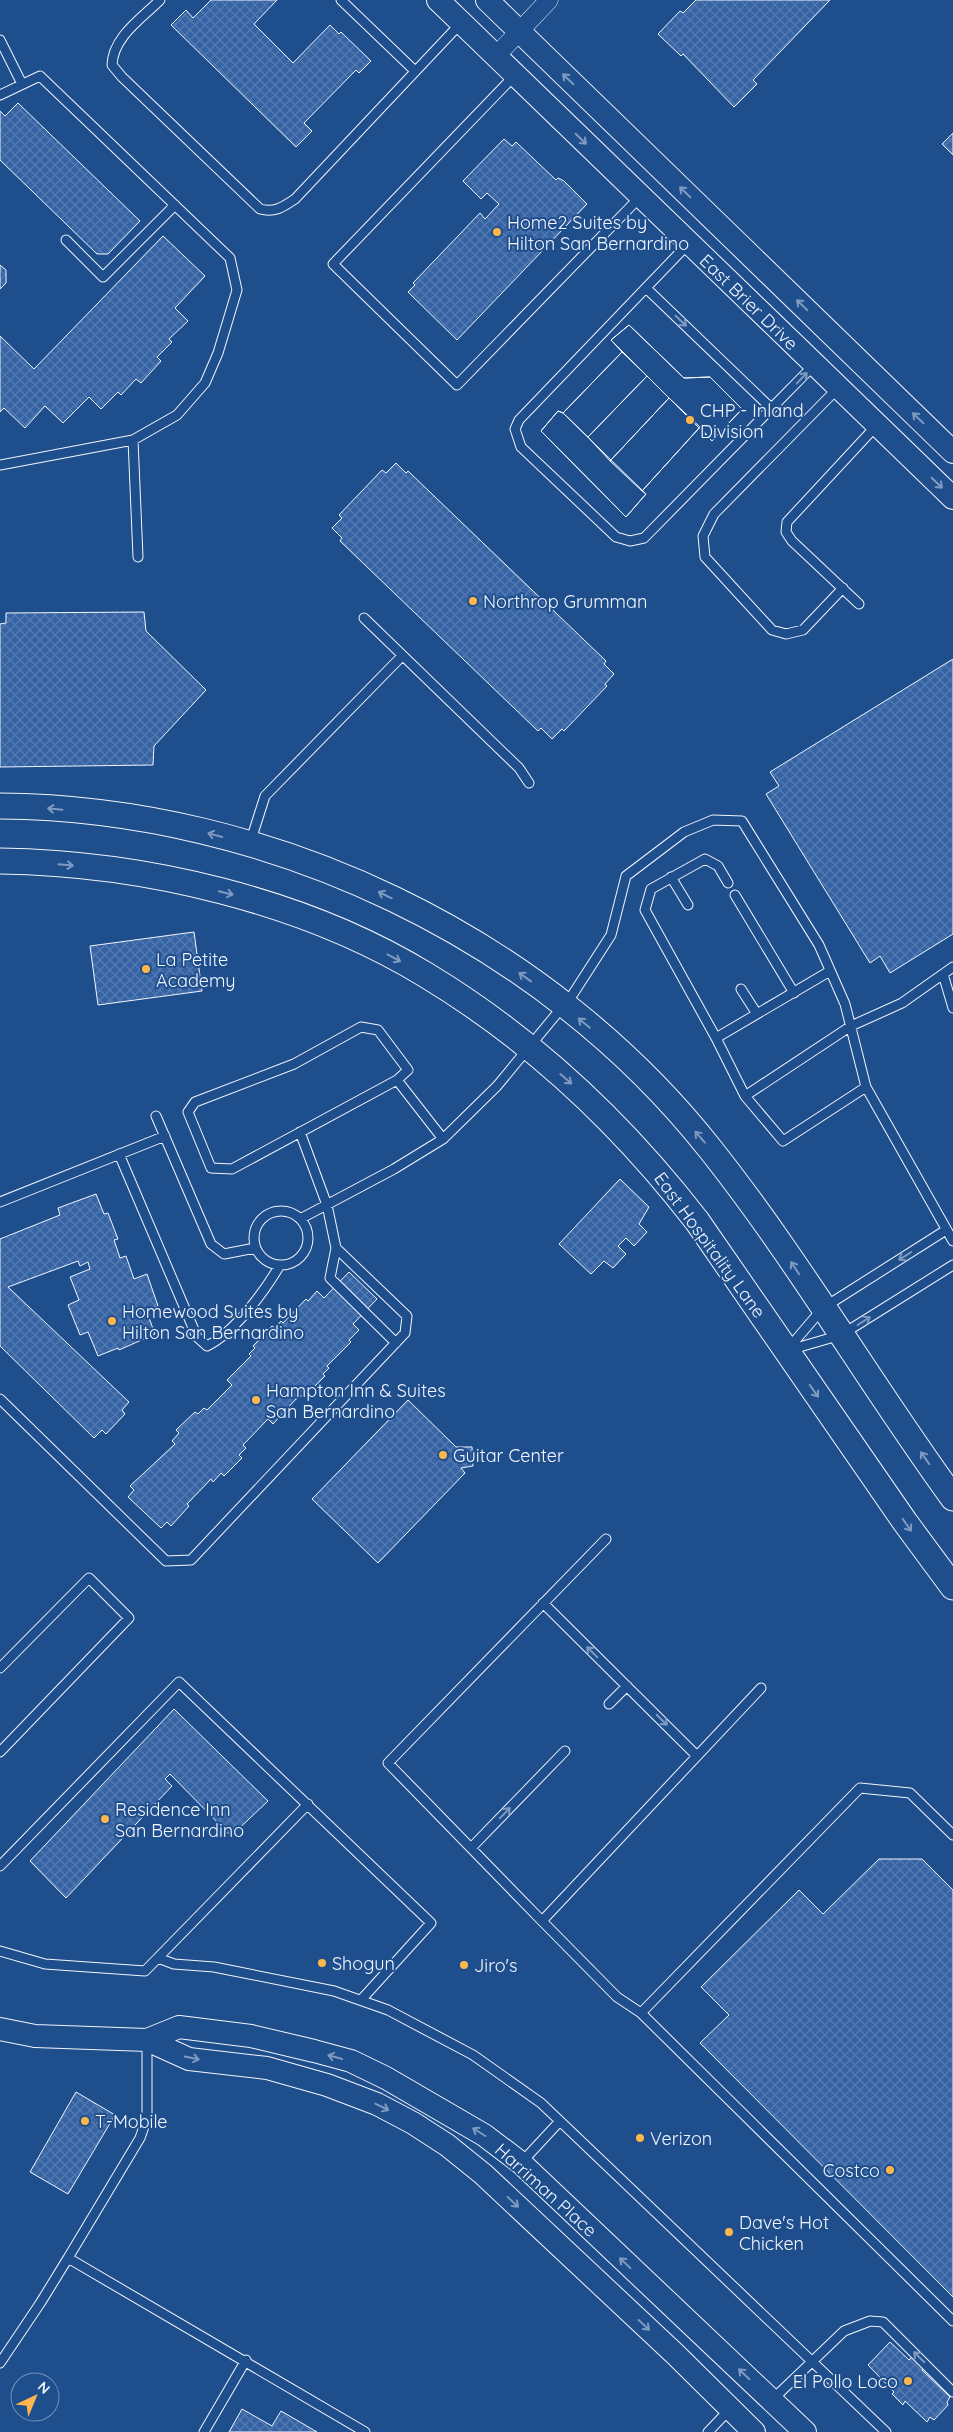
<svg xmlns="http://www.w3.org/2000/svg" width="953" height="2432" font-family="Quicksand,sans-serif">
<defs>
<pattern id="building-cross-hatch" width="8" height="8" patternUnits="userSpaceOnUse" patternTransform="scale(1.25)"><rect width="8" height="8" fill="#3563a3"/><path d="M0 0l8 8M0 8l8-8" fill="none" stroke="#537ab1"/></pattern>
</defs>
<rect width="100%" height="100%" fill="#1f4e8c"/>
<path fill="url(#building-cross-hatch)" stroke="#f2f6ff" fill-rule="evenodd" d="M211,0H277L254,24L293,63L330,25L339,34L341,32L371,61L359,73L356,70L304,123L312,131L296,147L171,25L186,10L193,18Z
M696,0H830L753,80L757,84L734,107L683,54L681,56L658,34L680,11L683,13Z
M18,103L140,221L108,254H97L0,160V111L5,116Z
M953,133V155L942,144Z
M504,139L512,146L516,142L556,180L558,178L564,181L587,204L457,340L408,292L415,285L413,283L480,213L485,219L499,204L487,193L481,199L463,181Z
M163,236L205,276L175,308L188,321L169,339L172,342L157,357L161,361L141,383L136,379L121,395L118,392L101,409L89,397L63,423L45,406L25,428L4,408L0,412V336L34,369Z
M0,265L6,270V283L0,289Z
M629,325L684,378L710,377L742,409L712,441L700,427L642,491L646,494L626,517L541,431L558,411L563,413L622,352L611,340ZM647,376L669,398L610,461L588,437Z
M629,325L684,378L710,377L742,409L712,441L611,340Z
M622,352L647,376L588,437L563,413Z
M669,398L700,427L642,491L610,461Z
M558,411L563,413L646,494L626,517L541,431Z
M396,463L406,473L408,471L606,661L604,664L614,674L605,684L607,686L564,731L562,729L552,739L541,728L538,731L340,541L342,538L332,528L342,518L339,515L382,470L386,473Z
M144,612L146,631L206,690L154,746L153,765L0,767V624L6,623V613Z
M953,659V934L890,973L880,956L870,963L766,794L779,786L770,772Z
M194,932L202,991L98,1005L90,946Z
M620,1179L649,1207L639,1224L647,1232L634,1246L626,1238L618,1246L626,1254L613,1268L604,1261L591,1274L559,1244Z
M96,1194L104,1214L108,1213L118,1239L114,1240L120,1258L126,1256L134,1279L147,1274L158,1306L146,1310L155,1334L119,1350L118,1348L98,1356L88,1332L80,1335L68,1305L79,1300L70,1277L90,1269L88,1262L80,1266L78,1261L8,1287L129,1402L122,1410L125,1414L106,1434L102,1430L94,1438L0,1346V1239L60,1215L58,1208Z
M349,1272L377,1299L353,1324L359,1330L349,1340L351,1342L327,1366L329,1368L323,1374L325,1376L305,1396L303,1395L296,1399L273,1424L268,1419L243,1445L246,1448L239,1455L242,1458L224,1476L221,1473L213,1482L211,1479L187,1504L189,1506L171,1526L167,1522L161,1528L128,1497L134,1490L130,1486L175,1444L172,1441L179,1433L176,1430L195,1412L198,1414L204,1408L207,1410L232,1385L227,1380L251,1356L249,1354L255,1348L253,1346L272,1326L275,1328L281,1321L283,1323L306,1299L308,1301L317,1291L324,1298Z
M408,1400L456,1447H472L473,1466L461,1468L465,1473L378,1563L312,1499Z
M174,1709L268,1801L231,1836L170,1774L165,1779L172,1786L66,1898L30,1861Z
M879,1859H922L953,1890V2297L700,2043L729,2015L701,1987L799,1890L823,1914Z
M76,2092L115,2115L68,2194L30,2172Z
M890,2342L909,2360L915,2354L926,2365L922,2370L950,2397L947,2402L948,2405L934,2420L930,2417L927,2422L905,2401L903,2405L892,2394L894,2392L868,2365Z
M242,2409L272,2426L281,2411L317,2432H229Z"/>
<g fill="none" stroke-linecap="round" stroke-linejoin="round">
<g stroke="#f2f6ff" stroke-width="11">
<path id="service" d="M160,0C141,19 113,37 112,65L122,77L260,209C275,213 283,207 295,199L461,23
M341,0L415,71
M0,40L22,84
M515,75L333,264L457,385L640,197
M0,95L40,76L230,258L237,290L218,353L205,383L177,415L133,440
M66,240L103,277L175,205
M688,244L519,420L515,429L521,447L616,537L630,541L644,538L814,365
M646,288L772,409
M838,388L714,514L703,536L705,557L772,630L786,634L803,630L843,588
M0,465L133,440L138,557
M859,604L792,541L786,532L787,522L877,425
M364,618L519,768L529,783
M250,843L265,796L402,656
M671,877L688,905
M735,895L794,993
M830,971L716,1038L745,1096L783,1141L866,1087
M943,974L953,1008
M741,989L757,1014
M716,1038L645,910L651,889L705,859L718,866L728,883
M397,1080L408,1070L378,1030L361,1027L294,1064L195,1102L188,1112L211,1168L232,1169L397,1080L443,1139
M745,1096L851,1026L902,1003L953,967
M156,1116L211,1244L224,1254L255,1248
M119,1154L197,1337L207,1346C235,1332 264,1292 280,1265
M0,1202L165,1136
M254 1238a27 27 0 1 1 54 0a27 27 0 1 1-54 0Z
M300,1219L394,1169L443,1139L497,1086L573,994L611,935L626,876L684,832L713,820L742,821L819,945L845,1004L866,1087L953,1241
M336,1248L330,1278L396,1343
M788,1349L823,1308L946,1230
M789,1350L841,1335L953,1265
M0,1399L166,1561L191,1560L405,1333L407,1316L336,1248L327,1205L300,1132
M543,1603L696,1755
M0,1668L89,1578L129,1618L0,1752
M761,1688L542,1921L617,1997L641,2013L860,1788L910,1793L953,1835
M609,1704L627,1686
M471,1848L565,1751
M0,1866L179,1682L431,1923L361,2000
M542,1921L388,1763L606,1539
M0,1951L45,1964L145,1971L308,1804
M158,1958L174,1964L214,1967L334,1991L388,2010L473,2055L541,2103L886,2432
M641,2013L953,2321
M147,2042V2118L140,2138L68,2258L365,2432
M521,2163L560,2121
M0,2363L41,2302L68,2258
M772,2400L844,2331L870,2321L883,2322L953,2392
M204,2432L246,2360
M708,2432L730,2409"/>
</g>
<g stroke="#f2f6ff" stroke-width="19">
<path id="minor" d="M496,56L549,0"/>
</g>
<g stroke="#f2f6ff" stroke-width="24">
<path id="tertiary" d="M438,0L953,498
M487,0L953,452
M0,2029L35,2036L147,2040L179,2027L251,2036L314,2051L351,2061L386,2078L484,2135L521,2163L805,2432
M147,2040L189,2059L267,2068L327,2085L377,2104L413,2123L447,2145L483,2174L675,2354L754,2432"/>
</g>
<g stroke="#f2f6ff" stroke-width="27">
<path id="secondary" d="M0,806C270,808 544,938 711,1150C799,1261 870,1384 953,1498
M0,861C143,863 303,900 426,975C532,1039 622,1124 697,1221L905,1522L953,1587"/>
</g>
<use href="#service" stroke="#1f4e8c" stroke-width="9"/>
<use href="#minor" stroke="#1f4e8c" stroke-width="18"/>
<use href="#tertiary" stroke="#1f4e8c" stroke-width="22"/>
<use href="#secondary" stroke="#1f4e8c" stroke-width="25"/>
</g>
<defs><path id="oneway-shaft" d="M-6 0H5M1.5-3L5.5 0L1.5 3" fill="none" stroke-width="1.6" stroke-linecap="round" stroke-linejoin="round" transform="scale(1.25)"/></defs>
<g stroke="#7e9ac0">
<use href="#oneway-shaft" transform="translate(568 79) rotate(-136)"/>
<use href="#oneway-shaft" transform="translate(581 139) rotate(44)"/>
<use href="#oneway-shaft" transform="translate(685 192) rotate(-136)"/>
<use href="#oneway-shaft" transform="translate(802 305) rotate(-136)"/>
<use href="#oneway-shaft" transform="translate(681 321) rotate(44)"/>
<use href="#oneway-shaft" transform="translate(802 378) rotate(-46)"/>
<use href="#oneway-shaft" transform="translate(918 418) rotate(-136)"/>
<use href="#oneway-shaft" transform="translate(937 483) rotate(44)"/>
<use href="#oneway-shaft" transform="translate(55 809) rotate(-175)"/>
<use href="#oneway-shaft" transform="translate(215 835) rotate(-165)"/>
<use href="#oneway-shaft" transform="translate(66 865) rotate(5)"/>
<use href="#oneway-shaft" transform="translate(226 893) rotate(14)"/>
<use href="#oneway-shaft" transform="translate(385 895) rotate(-154)"/>
<use href="#oneway-shaft" transform="translate(394 958) rotate(28)"/>
<use href="#oneway-shaft" transform="translate(525 977) rotate(-144)"/>
<use href="#oneway-shaft" transform="translate(584 1023) rotate(-140)"/>
<use href="#oneway-shaft" transform="translate(566 1079) rotate(41)"/>
<use href="#oneway-shaft" transform="translate(700 1137) rotate(-131)"/>
<use href="#oneway-shaft" transform="translate(905 1256) rotate(148)"/>
<use href="#oneway-shaft" transform="translate(795 1268) rotate(-124)"/>
<use href="#oneway-shaft" transform="translate(864 1321) rotate(-32)"/>
<use href="#oneway-shaft" transform="translate(814 1391) rotate(55)"/>
<use href="#oneway-shaft" transform="translate(925 1458) rotate(-125)"/>
<use href="#oneway-shaft" transform="translate(907 1525) rotate(55)"/>
<use href="#oneway-shaft" transform="translate(592 1652) rotate(-135)"/>
<use href="#oneway-shaft" transform="translate(662 1720) rotate(45)"/>
<use href="#oneway-shaft" transform="translate(505 1813) rotate(-46)"/>
<use href="#oneway-shaft" transform="translate(335 2057) rotate(-164)"/>
<use href="#oneway-shaft" transform="translate(192 2058) rotate(12)"/>
<use href="#oneway-shaft" transform="translate(382 2107) rotate(26)"/>
<use href="#oneway-shaft" transform="translate(479 2132) rotate(-148)"/>
<use href="#oneway-shaft" transform="translate(513 2202) rotate(43)"/>
<use href="#oneway-shaft" transform="translate(625 2263) rotate(-137)"/>
<use href="#oneway-shaft" transform="translate(644 2325) rotate(43)"/>
<use href="#oneway-shaft" transform="translate(919 2357) rotate(-135)"/>
<use href="#oneway-shaft" transform="translate(744 2374) rotate(-136)"/>
</g>
<g fill="#ffb74d" stroke="#1f4e8c" stroke-width="2">
<circle cx="497" cy="232" r="5"/>
<circle cx="690" cy="420" r="5"/>
<circle cx="473" cy="601" r="5"/>
<circle cx="146" cy="969" r="5"/>
<circle cx="112" cy="1321" r="5"/>
<circle cx="256" cy="1400" r="5"/>
<circle cx="443" cy="1455" r="5"/>
<circle cx="105" cy="1819" r="5"/>
<circle cx="322" cy="1963" r="5"/>
<circle cx="464" cy="1965" r="5"/>
<circle cx="85" cy="2121" r="5"/>
<circle cx="640" cy="2138" r="5"/>
<circle cx="890" cy="2170" r="5"/>
<circle cx="729" cy="2232" r="5"/>
<circle cx="908" cy="2381" r="5"/>
</g>
<g text-anchor="middle" dominant-baseline="central" stroke-width="4" stroke-linejoin="round" paint-order="stroke">
<g font-size="18" fill="#f2f6ff" stroke="#1f4e8c" text-anchor="start">
<text x="507" y="222">Home2 Suites by<tspan x="507" dy="21">Hilton San Bernardino</tspan></text>
<text x="700" y="410">CHP - Inland<tspan x="700" dy="21">Division</tspan></text>
<text x="483" y="601">Northrop Grumman</text>
<text x="156" y="959">La Petite<tspan x="156" dy="21">Academy</tspan></text>
<text x="122" y="1311">Homewood Suites by<tspan x="122" dy="21">Hilton San Bernardino</tspan></text>
<text x="266" y="1390">Hampton Inn &amp; Suites<tspan x="266" dy="21">San Bernardino</tspan></text>
<text x="453" y="1455">Guitar Center</text>
<text x="115" y="1809">Residence Inn<tspan x="115" dy="21">San Bernardino</tspan></text>
<text x="332" y="1963">Shogun</text>
<text x="474" y="1965">Jiro's</text>
<text x="95" y="2121">T-Mobile</text>
<text x="650" y="2138">Verizon</text>
<text x="880" y="2170" text-anchor="end">Costco</text>
<text x="739" y="2222">Dave's Hot<tspan x="739" dy="21">Chicken</tspan></text>
<text x="898" y="2381" text-anchor="end">El Pollo Loco</text>
</g>
<g font-size="18" fill="#f2f6ff" stroke="#1f4e8c">
<text transform="translate(749 302) rotate(44)">East Brier Drive</text>
<text transform="translate(710 1245) rotate(54)">East Hospitality Lane</text>
<text transform="translate(546 2190) rotate(42)">Harriman Place</text>
</g>
</g>
<g transform="translate(35 2397) rotate(44)"><circle r="24" fill="#1f4e8c" stroke="#7391ba"/>
<path d="M0-4L9 19L0 12L-9 19Z" fill="#ffb74d"/>
<text y="-8" font-size="14" font-weight="bold" text-anchor="middle" fill="#f2f6ff">N</text>
</g>
</svg>
